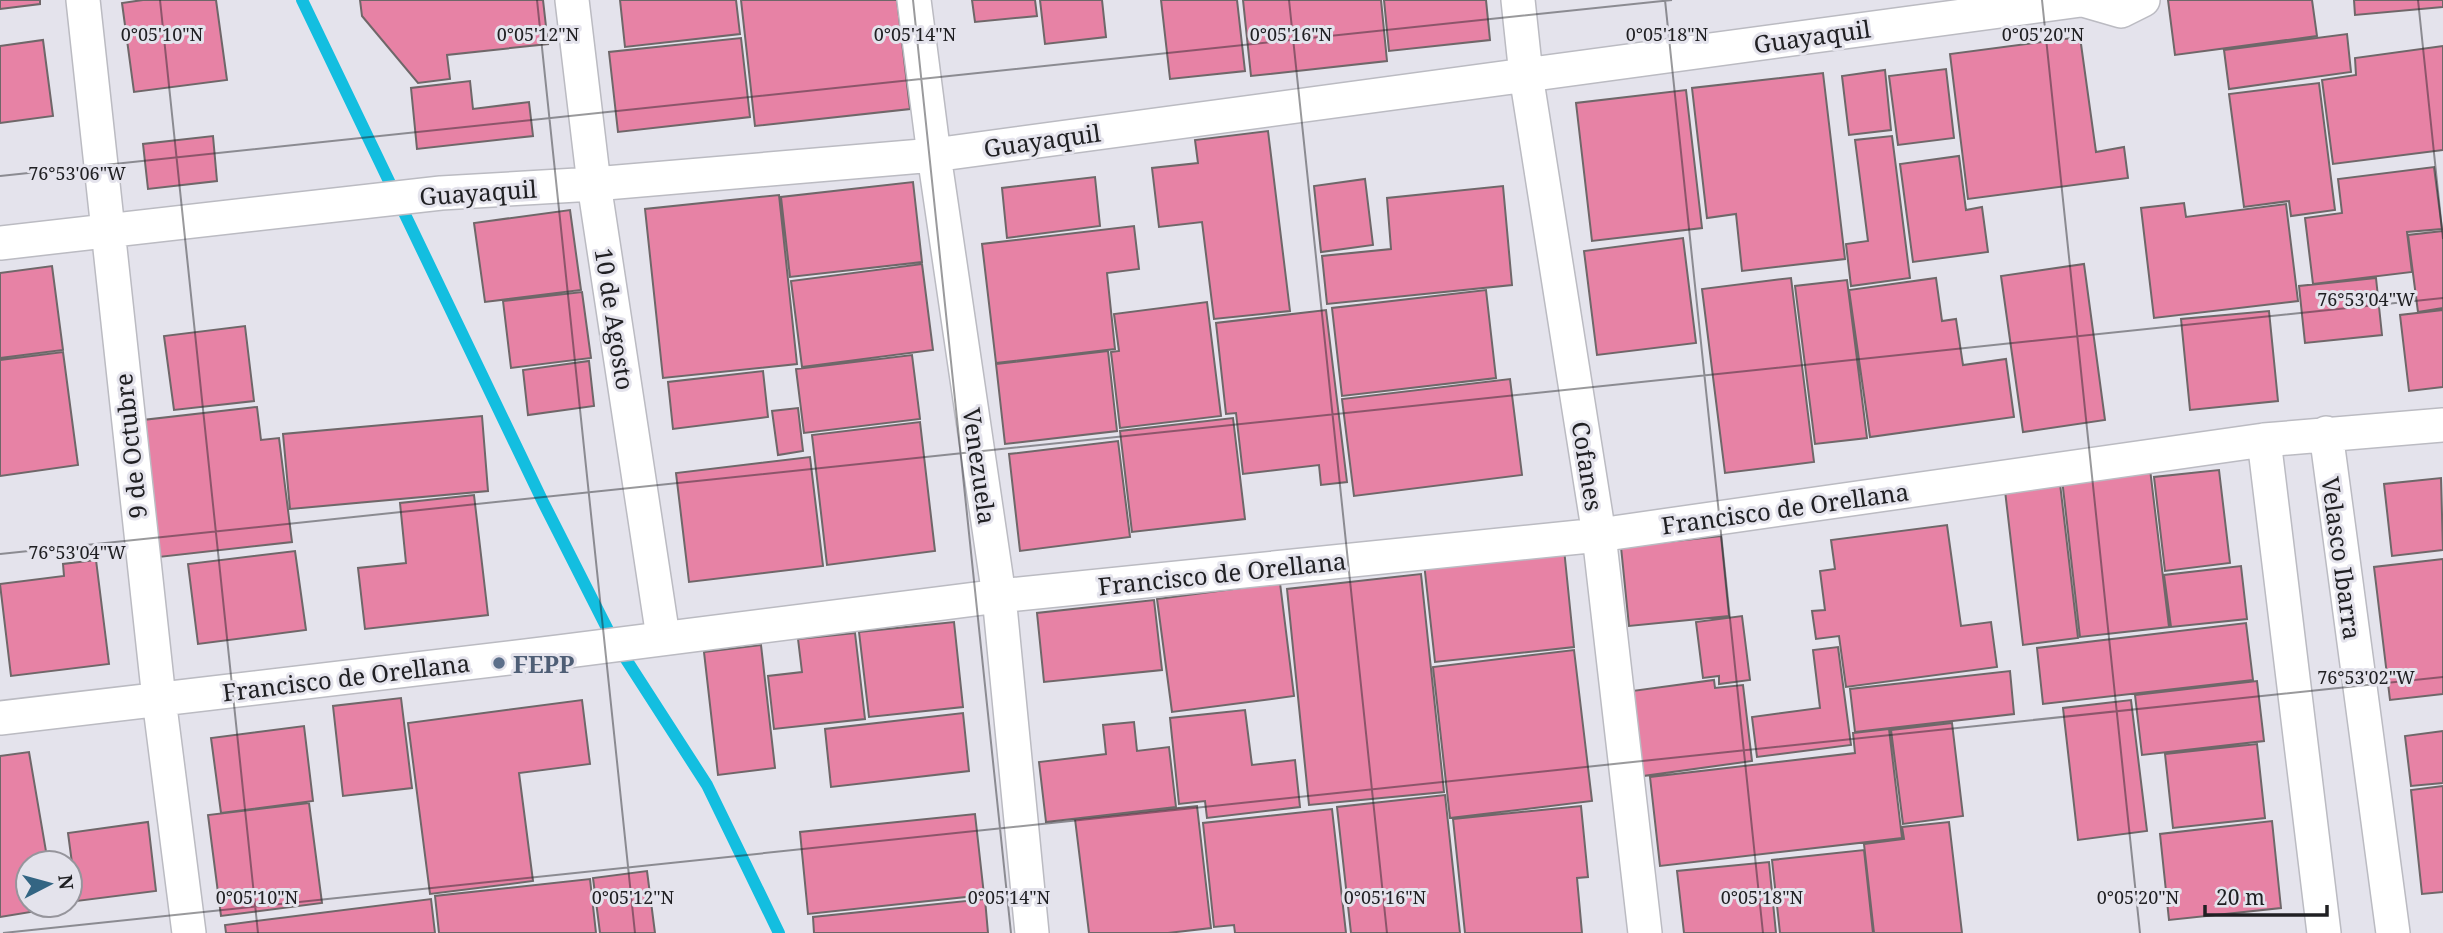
<svg xmlns="http://www.w3.org/2000/svg" width="2443" height="933" font-family="'Noto Serif',serif">
<rect width="100%" height="100%" fill="#e4e3ec"/>
<g fill="none" stroke-linecap="round" stroke-linejoin="round">
<path stroke="#13bee0" stroke-width="12" d="M302,0L543,502L611,636L707,785L779,933"/>
</g>
<path fill="#e782a5" stroke="#6f6769" stroke-width="2" d="M0,0H40V4L0,9Z
M143,0H216L227,80L134,92L122,3Z
M360,0H543L548,44L447,55L450,79L418,83L362,16Z
M620,0H736L740,34L625,47Z
M741,0H897L910,109L755,126Z
M972,0H1035L1037,16L975,22Z
M1040,0H1102L1106,37L1045,44Z
M1161,0H1237L1245,71L1170,79Z
M1243,0H1381L1387,61L1251,76Z
M1384,0H1486L1490,40L1389,51Z
M2168,0H2312L2317,36L2175,55Z
M2354,0H2443V7L2355,15Z
M2347,34L2351,72L2229,89L2224,50Z
M2080,37L2096,152L2124,147L2128,178L1968,199L1950,54Z
M741,38L750,117L618,132L609,52Z
M43,40L53,116L0,123V46Z
M2443,46V150L2333,164L2322,80L2356,75L2355,58Z
M1946,69L1954,138L1898,145L1889,76Z
M1885,70L1891,130L1849,135L1842,76Z
M1823,73L1845,259L1742,271L1736,214L1707,218L1692,88Z
M470,81L473,109L529,102L533,136L417,149L411,88Z
M2319,83L2335,210L2291,216L2289,201L2244,207L2229,94Z
M1686,90L1702,228L1592,241L1576,103Z
M1268,131L1290,311L1214,319L1202,222L1159,227L1152,168L1198,163L1195,140Z
M213,136L217,181L148,189L143,144Z
M1892,136L1910,278L1851,286L1846,244L1868,241L1855,140Z
M1959,156L1966,210L1982,207L1988,252L1913,262L1900,164Z
M2434,167L2442,229L2407,232L2412,272L2313,284L2305,218L2342,213L2338,179Z
M1095,177L1100,226L1007,238L1002,188Z
M1365,179L1373,245L1321,252L1314,186Z
M913,182L922,262L790,277L781,197Z
M1503,186L1512,285L1327,304L1322,256L1391,249L1387,198Z
M779,195L797,364L663,378L645,209Z
M2184,203L2186,217L2286,204L2298,301L2154,318L2141,208Z
M570,210L581,290L485,302L474,223Z
M1134,226L1139,269L1107,273L1115,349L996,363L982,244Z
M2443,231V308L2418,312L2408,235Z
M1683,238L1696,343L1597,355L1584,251Z
M922,264L933,350L802,367L791,281Z
M2084,264L2105,420L2023,432L2001,276Z
M52,266L63,350L0,358V273Z
M1791,278L1814,462L1725,473L1702,289Z
M1936,278L1942,321L1956,319L1963,365L2006,359L2014,417L1870,437L1849,290Z
M2376,278L2382,335L2305,343L2299,286Z
M1847,280L1867,438L1815,444L1795,286Z
M1486,290L1496,378L1342,396L1332,308Z
M582,292L591,358L511,368L503,301Z
M1207,302L1221,416L1120,428L1111,352L1119,351L1114,314Z
M1326,310L1347,482L1321,485L1319,465L1243,474L1236,413L1226,414L1216,323Z
M2443,310V387L2409,391L2400,315Z
M2269,311L2278,401L2190,410L2181,319Z
M245,326L254,401L174,410L164,336Z
M1108,351L1117,431L1005,444L996,364Z
M63,352L78,465L0,476V360Z
M912,355L920,419L804,433L796,369Z
M589,361L594,406L528,415L523,370Z
M763,371L768,417L673,429L668,382Z
M1510,379L1522,475L1354,496L1342,399Z
M257,407L261,440L279,438L292,542L159,557L143,420Z
M798,408L803,451L778,455L772,411Z
M482,416L488,491L290,509L283,434Z
M1233,418L1245,519L1132,532L1120,431Z
M920,422L935,551L827,565L812,435Z
M1118,441L1130,537L1020,551L1009,454Z
M810,457L823,566L689,582L676,473Z
M2150,469L2169,627L2080,637L2062,479Z
M2219,470L2230,563L2165,571L2154,477Z
M2059,475L2078,638L2023,645L2004,482Z
M2441,478L2443,550L2392,556L2384,484Z
M474,495L488,615L365,629L358,568L406,563L400,503Z
M1947,525L1961,626L1991,622L1997,667L1846,687L1839,636L1816,639L1812,611L1825,610L1820,571L1835,569L1831,540Z
M1721,536L1729,616L1629,626L1621,547Z
M1564,549L1574,647L1435,662L1424,563Z
M295,551L306,630L198,644L188,564Z
M2443,559V694L2390,700L2374,567Z
M96,560L109,664L11,676L0,584L64,576L63,564Z
M2241,566L2247,619L2171,627L2164,575Z
M1421,574L1444,792L1309,805L1287,589Z
M1280,583L1294,696L1172,712L1157,599Z
M1154,600L1162,670L1044,682L1037,613Z
M1742,616L1750,680L1719,684V676L1703,678L1696,622Z
M954,622L963,707L869,717L859,632Z
M2246,623L2253,680L2043,704L2037,648Z
M855,633L865,719L774,729L768,676L802,672L798,639Z
M761,645L775,768L718,775L704,652Z
M1838,647L1851,745L1757,757L1752,717L1820,708L1813,650Z
M1574,650L1592,801L1450,818L1433,667Z
M2010,671L2014,714L1855,732L1850,689Z
M1714,680L1715,688L1743,685L1752,761L1643,776L1632,691Z
M2257,681L2264,741L2142,755L2135,695Z
M401,698L412,788L343,796L333,706Z
M582,700L590,764L519,773L533,881L430,894L408,723Z
M2131,700L2147,831L2078,840L2063,708Z
M1245,710L1252,765L1295,760L1300,807L1207,818L1205,801L1179,804L1170,718Z
M963,713L969,771L831,787L825,729Z
M1134,722L1137,751L1169,747L1176,807L1046,822L1039,762L1106,754L1103,725Z
M1952,723L1963,816L1903,824L1891,730Z
M304,726L313,801L221,813L211,738Z
M1889,729L1902,838L1660,866L1650,777L1855,753L1853,733Z
M2443,731V783L2411,786L2405,736Z
M2257,744L2265,818L2173,828L2165,754Z
M29,752L48,863H28V905H55V908L0,917V756Z
M2443,786V892L2422,894L2411,790Z
M1445,795L1460,933H1351L1337,807Z
M309,803L322,903L221,916L208,815Z
M1197,806L1211,928L1168,933H1089L1075,819Z
M1581,806L1588,877L1577,878L1582,933H1465L1453,819Z
M1332,809L1346,933H1235L1234,925L1214,927L1203,823Z
M975,814L984,895L808,914L800,832Z
M2272,821L2281,908L2169,920L2160,834Z
M148,822L156,891L77,901L68,833Z
M1949,822L1962,933H1874L1864,844L1904,839L1902,827Z
M1864,850L1873,933H1780L1772,860Z
M1769,862L1776,933H1684L1677,871Z
M647,871L655,933H600L593,878Z
M590,879L596,933H439L435,896Z
M431,899L435,933H226L225,925Z
M985,899L988,933H814L813,917Z"/>
<g fill="none" stroke-linecap="round" stroke-linejoin="round">
<g stroke="#bbbbc2" stroke-width="36">
<path id="minor" d="M83,0L159,699L189,933
M572,0L594,184L663,637
M914,0L934,155L999,596L1032,933
M1518,0L1526,75L1599,535L1645,933
M2083,0L2121,11L2143,0
M0,243L441,193L594,184L934,155L2081,0
M2326,433L2393,933
M2264,440L2324,933
M0,718L559,652L999,596L1599,535L2264,440L2443,425"/>
</g>
<use href="#minor" stroke="#fff" stroke-width="33"/>
</g>
<path fill="none" stroke="#202023" stroke-width="2" stroke-opacity="0.45" d="M160,0L258,933M537,0L635,933M913,0L1011,933M1289,0L1387,933M1665,0L1763,933M2042,0L2140,933M2418,0L2443,239M0,176L1672,0M0,554L2443,298M3,933L2443,677"/>
<circle fill="#5c6f8a" stroke="#e4e3ec" stroke-width="2.5" cx="499" cy="663" r="7"/>
<g text-anchor="middle" dominant-baseline="central" stroke-width="6" stroke-linejoin="round" paint-order="stroke">
<g font-size="24" fill="#202023" stroke="#e4e3ec">
<text transform="translate(1812 36) rotate(-8)">Guayaquil</text>
<text transform="translate(1042 140) rotate(-8)">Guayaquil</text>
<text transform="translate(478 192) rotate(-4)">Guayaquil</text>
<text transform="translate(615 319) rotate(81)">10 de Agosto</text>
<text transform="translate(130 446) rotate(-96)">9 de Octubre</text>
<text transform="translate(980 466) rotate(82)">Venezuela</text>
<text transform="translate(1588 466) rotate(81)">Cofanes</text>
<text transform="translate(1785 508) rotate(-8)">Francisco de Orellana</text>
<text transform="translate(2342 558) rotate(82)">Velasco Ibarra</text>
<text transform="translate(1222 573) rotate(-6)">Francisco de Orellana</text>
<text transform="translate(346 677) rotate(-7)">Francisco de Orellana</text>
</g>
<g font-size="24" font-weight="bold" fill="#4e5e75" stroke="#e4e3ec" text-anchor="start">
<text x="513" y="663">FEPP</text>
</g>
</g>
<g font-size="18" text-anchor="middle" fill="#202023" stroke="#e4e3ec" stroke-width="6" stroke-linejoin="round" paint-order="stroke">
<text x="162" y="41">0°05'10"N</text>
<text x="538" y="41">0°05'12"N</text>
<text x="915" y="41">0°05'14"N</text>
<text x="1291" y="41">0°05'16"N</text>
<text x="1667" y="41">0°05'18"N</text>
<text x="2043" y="41">0°05'20"N</text>
<text x="77" y="180">76°53'06"W</text>
<text x="2366" y="306">76°53'04"W</text>
<text x="77" y="559">76°53'04"W</text>
<text x="2366" y="684">76°53'02"W</text>
<text x="257" y="904">0°05'10"N</text>
<text x="633" y="904">0°05'12"N</text>
<text x="1009" y="904">0°05'14"N</text>
<text x="1385" y="904">0°05'16"N</text>
<text x="1762" y="904">0°05'18"N</text>
<text x="2138" y="904">0°05'20"N</text>
</g>
<g transform="translate(49 884) rotate(84)"><circle r="33" fill="#e4e3ec" stroke="#96959c" stroke-width="2"/>
<path d="M0-5L12 26L0 18L-12 26Z" fill="#336583"/>
<text y="-10" font-size="19" font-weight="bold" text-anchor="middle" fill="#202023">N</text>
</g>
<path d="M2205 905v10h122v-10" fill="none" stroke="#202023" stroke-width="3.5"/>
<text x="2216" y="905" font-size="21" fill="#202023" stroke="#e4e3ec" stroke-width="5" paint-order="stroke">20 m</text>
</svg>
